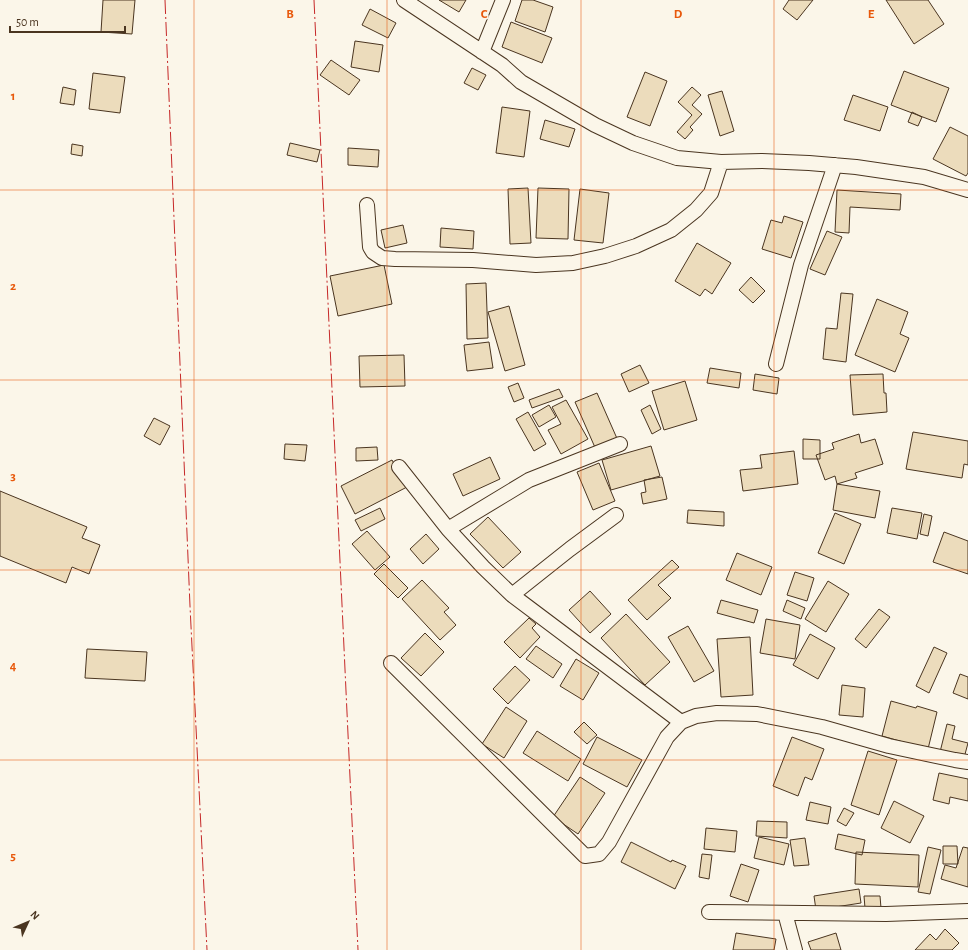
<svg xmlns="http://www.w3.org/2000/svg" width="968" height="950" font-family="'Alegreya Sans',sans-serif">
<rect width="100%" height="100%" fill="#fbf6e9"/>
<path fill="#ecdcbc" stroke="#4a3520" d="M103,0H135L132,34L101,32Z
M439,0H466L459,12Z
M522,0H533L553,7L545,32L515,21Z
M789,0H813L797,20L783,9Z
M886,0H928L944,24L914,44Z
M370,9L396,23L388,38L362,25Z
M511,22L552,38L542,63L502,47Z
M355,41L383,45L379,72L351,67Z
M331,60L360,80L349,95L320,75Z
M472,68L486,75L478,90L464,83Z
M904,71L949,88L936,122L891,105Z
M645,72L667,81L650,126L627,117Z
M93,73L125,77L120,113L89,109Z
M63,87L76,90L74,105L60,103Z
M692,87L701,95L692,105L702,114L690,127L693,130L685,139L677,132L692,115L678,102Z
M722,91L734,131L720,136L708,95Z
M853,95L888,107L880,131L844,120Z
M502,107L530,111L524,157L496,153Z
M912,112L922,117L918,126L908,122Z
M545,120L575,129L569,147L540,139Z
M950,127L968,136V173L966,176L933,159Z
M290,143L320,150L317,162L287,155Z
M72,144L83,146L82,156L71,154Z
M348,148L379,150L378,167L348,165Z
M528,188L531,243L510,244L508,189Z
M538,188L569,189L568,239L536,238Z
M580,189L609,193L603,243L574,240Z
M837,190L901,194L900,210L850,207L849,233L835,232Z
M784,216L803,222L791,258L762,249L771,220L782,223Z
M403,225L407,243L385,248L381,230Z
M441,228L474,231L473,249L440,247Z
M827,231L842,237L825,275L810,269Z
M697,243L731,263L712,294L705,289L700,296L675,281Z
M384,265L392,304L338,316L330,276Z
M751,277L765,291L753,303L739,290Z
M486,283L488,338L467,339L466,284Z
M841,293L853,294L846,362L823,359L826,328L837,329Z
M877,299L908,312L900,334L909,338L895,372L855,355Z
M509,306L525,365L505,371L488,312Z
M489,342L493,368L467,371L464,345Z
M404,355L405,386L360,387L359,356Z
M640,365L649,383L629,392L621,374Z
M710,368L741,373L739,388L707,383Z
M755,374L779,378L777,394L753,390Z
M883,374L884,393H886L887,412L853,415L850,375Z
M685,381L697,420L664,430L652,391Z
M518,383L524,398L514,402L508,387Z
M559,389L563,397L532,408L529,400Z
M597,393L619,443L597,452L575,402Z
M566,400L588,439L561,454L548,430L561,424L552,407Z
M549,405L556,417L539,427L532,415Z
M650,405L661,429L652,434L641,410Z
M528,412L546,444L534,451L516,419Z
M154,418L170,426L160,445L144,436Z
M913,432L968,441V465L964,464L962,478L906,469Z
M859,434L861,443L875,439L883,464L855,473L857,478L837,484L835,476L825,480L816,455L834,449L832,443Z
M803,439L820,440V459H803Z
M285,444L307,445L305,461L284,459Z
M651,446L660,476L611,490L602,460Z
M377,447L378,460L356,461V448Z
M794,451L798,484L743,491L740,470L762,468L760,455Z
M490,457L500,479L463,496L453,474Z
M392,460L407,487L355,514L341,486Z
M599,463L615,501L593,510L577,472Z
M662,477L667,499L643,504L641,493L646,492L644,480Z
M837,484L880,491L875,518L833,510Z
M0,491L87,527L82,538L100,545L89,574L72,567L66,583L0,556Z
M380,508L385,519L361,531L355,520Z
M892,508L922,513L917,539L887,533Z
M688,510L724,512V526L687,523Z
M835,513L861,524L844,564L818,553Z
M924,514L932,516L928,536L920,534Z
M488,517L521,552L503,568L470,534Z
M367,531L390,557L375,570L352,544Z
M944,532L968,541V574L933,562Z
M426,534L439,549L423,564L410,549Z
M737,553L772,567L761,595L726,580Z
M672,560L679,567L658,585L671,598L647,620L628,600Z
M384,564L408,588L398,598L374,574Z
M795,572L814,578L807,601L787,595Z
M422,580L449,608L444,612L456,625L440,640L402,599Z
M828,581L849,594L826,632L805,619Z
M590,591L611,614L590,633L569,610Z
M721,600L758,610L754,623L717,613Z
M787,600L805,608L801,619L783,611Z
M879,609L890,617L866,648L855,639Z
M626,614L670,662L645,685L601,638Z
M529,618L536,624L532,628L540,637L520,658L504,642Z
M766,619L800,625L795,659L760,653Z
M688,626L714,671L694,682L668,637Z
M425,633L444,652L421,676L401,658Z
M810,634L835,648L818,679L793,665Z
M750,637L753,695L721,697L717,639Z
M536,646L562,664L553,678L526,659Z
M934,647L947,653L929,693L916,686Z
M87,649L147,652L145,681L85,678Z
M576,659L599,673L583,700L560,686Z
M515,666L530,680L508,704L493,689Z
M960,674L968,677V699L953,693Z
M842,685L865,688L863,717L839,715Z
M891,701L916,708L917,706L937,712L928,749L882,736Z
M506,707L527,721L504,758L482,744Z
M584,722L597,735L587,744L574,732Z
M947,724L955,726L952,739L968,743L964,758L940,752Z
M537,731L581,759L568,781L523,753Z
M597,737L642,760L627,787L583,764Z
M792,737L824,749L812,780L805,777L798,796L773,786Z
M868,751L897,760L879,815L851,805Z
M939,773L968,779V801L950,797L949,804L933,800Z
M580,777L605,793L578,834L553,817Z
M894,801L924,816L910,843L881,828Z
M810,802L831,807L828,824L806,820Z
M844,808L854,813L846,826L837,821Z
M757,821L787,822V838L756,836Z
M706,828L737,831L735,852L704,849Z
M838,834L865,840L862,855L835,849Z
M759,837L789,844L784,865L754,858Z
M805,838L809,865L794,866L790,840Z
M631,842L671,862L672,860L686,866L675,889L621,862Z
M943,846H957L958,864H943Z
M928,847L941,850L930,894L918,892Z
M963,847L968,848V887L941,879L945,865L956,868Z
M856,852L919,855L918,887L855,884Z
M702,854L712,855L709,879L699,877Z
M741,864L759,870L748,902L730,896Z
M859,889L861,903L816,910L814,896Z
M864,896H880L881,908H865Z
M945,929L959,943L952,950H915L930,934L936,940Z
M736,933L776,939L774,950H733Z
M836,933L841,950H811L808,942Z"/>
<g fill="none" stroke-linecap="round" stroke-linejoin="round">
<g stroke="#4a3520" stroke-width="16">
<path id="minor" d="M404,0L502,65L521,82L595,125L633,143L677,158L721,162L762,161L809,163L856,167L924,177L968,190
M482,52L503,0
M367,205L370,247L373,252L382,258L395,259L473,260L536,265L573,263L605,256L636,246L671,230L696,210L711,193L721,162
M776,364L801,265L835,165
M399,467L448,529L483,567L512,595L681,722
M448,529L529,480L620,444
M512,595L570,549L616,515
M391,663L585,856L599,854L609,842L667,737L681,722L696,716L717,713L757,714L822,727L889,746L955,760L968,762
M709,912L886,914L968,911
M785,913L795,950"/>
</g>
<use href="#minor" stroke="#fbf6e9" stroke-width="14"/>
<path stroke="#c62828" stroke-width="1" stroke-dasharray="14 3 2 3" stroke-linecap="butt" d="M165,0L190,606L207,950
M314,0L358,950"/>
</g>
<path fill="none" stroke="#e8590c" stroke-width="1" stroke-opacity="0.55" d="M194,0V950M387,0V950M581,0V950M774,0V950M0,190H968M0,380H968M0,570H968M0,760H968"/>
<g font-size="13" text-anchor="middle" font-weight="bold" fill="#e8590c" stroke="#fbf6e9" stroke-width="3" stroke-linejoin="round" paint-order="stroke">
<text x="290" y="18">B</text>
<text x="484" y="18">C</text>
<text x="678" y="18">D</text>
<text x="871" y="18">E</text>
<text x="13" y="100">1</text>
<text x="13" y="290">2</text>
<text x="13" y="480">3</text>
<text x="13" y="670">4</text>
<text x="13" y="860">5</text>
</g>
<g transform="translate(28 922) rotate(46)" stroke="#fbf6e9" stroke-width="3" paint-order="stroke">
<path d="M0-3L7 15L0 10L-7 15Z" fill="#4a3520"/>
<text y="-6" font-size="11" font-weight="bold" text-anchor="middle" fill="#4a3520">N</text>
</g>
<path d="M10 26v6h115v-6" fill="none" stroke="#4a3520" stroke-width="2"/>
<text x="16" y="26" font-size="12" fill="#4a3520" stroke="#fbf6e9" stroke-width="3" paint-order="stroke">50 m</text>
</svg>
